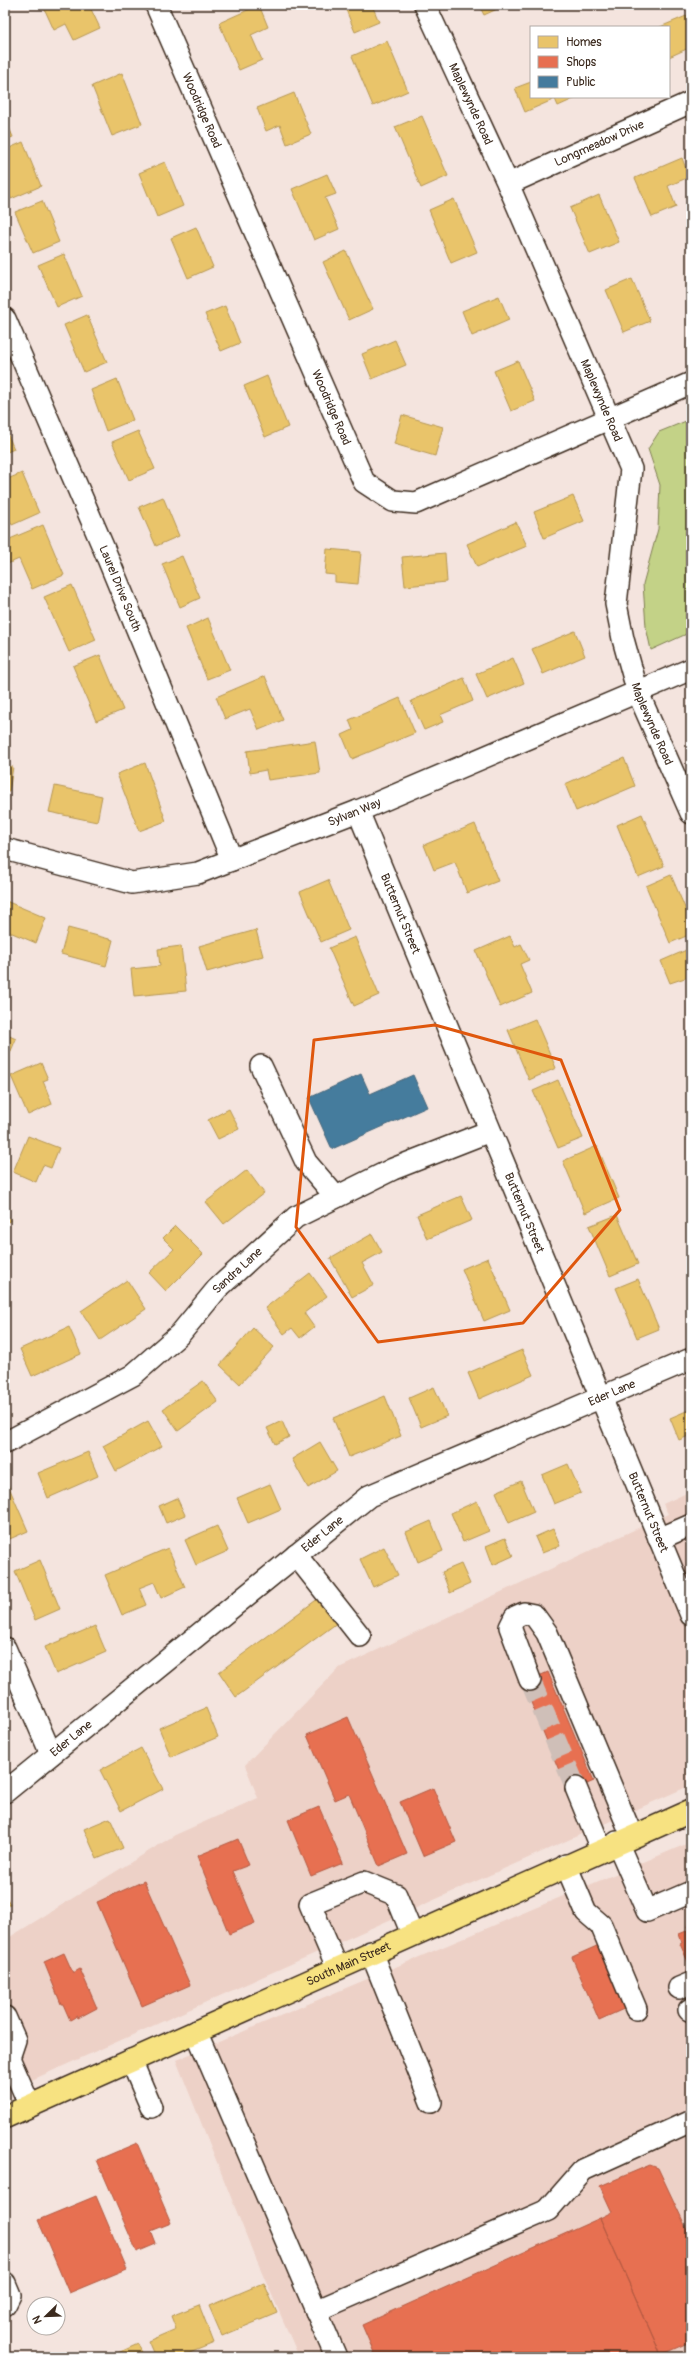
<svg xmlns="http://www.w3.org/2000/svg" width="696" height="2362" font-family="Pangolin,sans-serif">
<rect width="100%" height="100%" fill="#f4e4de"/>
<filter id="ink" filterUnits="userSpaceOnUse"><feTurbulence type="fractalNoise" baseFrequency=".025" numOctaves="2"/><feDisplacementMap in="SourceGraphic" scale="8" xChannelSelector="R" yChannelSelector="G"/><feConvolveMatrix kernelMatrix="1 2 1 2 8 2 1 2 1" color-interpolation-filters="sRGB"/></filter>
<g filter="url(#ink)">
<path fill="#edd1c7" d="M691,1491V1785L5,2092V1940L175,1835L258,1798L245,1765L339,1668L668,1514L663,1504Z
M691,1842V2357H299L248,2240L176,2060Z"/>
<path fill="#c3d287" stroke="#7f7e52" d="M691,419V632L651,650L646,627L643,584L658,529L660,485L648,449L659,432Z"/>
<path fill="#e9c46a" stroke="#b59653" d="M50,5H89L100,28L74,40L66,24L54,30L44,8Z
M259,5L268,27L251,35L262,60L239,70L219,23Z
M344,5H372L379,22L355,32Z
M479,5H506L484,15Z
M691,14V47L669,57V27H660Z
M387,41L408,91L373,106L352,56Z
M122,73L142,124L112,136L92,86Z
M531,82V97H578L558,106L555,99L525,112L515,88Z
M294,93L311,134L287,144L280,125L266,131L257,108Z
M422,116L448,176L421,188L395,127Z
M5,118L13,137L5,140Z
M23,142L41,186L11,199L5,184V150Z
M682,158L689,177L668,186L676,207L652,217L635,178Z
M165,162L183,206L157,217L139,173Z
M327,174L336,194L325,198L339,229L314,240L292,189Z
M599,195L619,242L590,254L570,208Z
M454,199L477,252L451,263L429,210Z
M42,201L59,242L33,253L15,212Z
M196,227L213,267L188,278L171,238Z
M346,251L373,309L349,320L323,262Z
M64,254L82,296L57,307L38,265Z
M632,279L650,321L624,332L606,290Z
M499,296L509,320L472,336L462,311Z
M225,306L240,343L221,351L205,314Z
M87,315L107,362L84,372L64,325Z
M395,340L406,365L372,379L362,354Z
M518,361L535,401L511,411L494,371Z
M267,376L288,427L265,437L244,386Z
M117,379L133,420L106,431L91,390Z
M402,415L443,427L435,456L394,444Z
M5,428L14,449L5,453Z
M138,431L155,469L129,480L112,442Z
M22,473L39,513L12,525L5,508V480Z
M573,496L584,521L544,538L534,512Z
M163,497L179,536L156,546L139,507Z
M516,522L527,546L477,567L467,544Z
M43,525L64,575L32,589L19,559L5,565V541Z
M327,549L361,552L358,584L335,582V575L325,574Z
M445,553L447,582L405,586L402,557Z
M182,556L200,598L180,607L162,564Z
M72,585L96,640L69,652L44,597Z
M208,618L230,670L207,679L186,628Z
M575,631L585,656L543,674L532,649Z
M100,655L123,710L96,721L73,666Z
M513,658L524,683L487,699L476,674Z
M265,676L283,720L259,730L250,709L225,719L216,697Z
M464,678L473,701L440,715L443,722L424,730L411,701Z
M400,698L415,733L352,759L342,735L353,730L349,720Z
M315,741L320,773L268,780L266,770L250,773L247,751Z
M624,758L635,786L576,811L565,784Z
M145,763L166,821L139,831L117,774Z
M5,765L13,767L9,792L5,791Z
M55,786L102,796L97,822L49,812Z
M642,814L664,866L638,877L617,825Z
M475,824L498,881L467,893L455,862L434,870L424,845Z
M671,875L691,922V934L670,943L646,886Z
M328,880L349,930L321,942L300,892Z
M6,901L46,918L36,943L5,930Z
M68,928L113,940L106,966L61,954Z
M256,930L263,956L207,972L199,946Z
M510,936L515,947L521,944L529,960L520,964L532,993L500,1007L476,951Z
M355,937L379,995L354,1006L329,948Z
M181,946L186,991L134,996L131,969L160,966L158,949Z
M691,948V976L670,983L661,961Z
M535,1019L556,1068L529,1080L508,1030Z
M5,1034L16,1039L5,1065Z
M41,1063L48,1079L43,1081L52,1104L28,1115L11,1076Z
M558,1080L583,1138L558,1148L533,1091Z
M229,1109L239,1129L218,1139L208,1120Z
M28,1136L59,1148L51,1168L43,1165L36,1182L13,1172Z
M597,1146L619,1198L585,1213L563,1161Z
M247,1170L264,1193L224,1224L206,1202Z
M461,1196L472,1220L427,1239L417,1215Z
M5,1210L10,1221L5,1223Z
M617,1215L638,1264L610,1276L589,1226Z
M175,1226L203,1254L166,1291L149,1273L174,1249L163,1238Z
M372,1234L382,1252L362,1263L374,1285L352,1297L330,1258Z
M488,1258L510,1310L484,1321L462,1269Z
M310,1273L327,1296L304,1313L314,1327L300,1338L292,1328L284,1334L265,1308Z
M638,1279L659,1329L637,1338L616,1288Z
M127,1280L146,1309L100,1340L81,1311Z
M69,1327L81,1354L32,1376L20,1349Z
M253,1328L274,1347L240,1384L220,1365Z
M522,1350L533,1375L479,1399L468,1373Z
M203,1381L218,1402L178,1431L163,1409Z
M434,1387L447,1416L421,1427L409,1398Z
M385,1396L401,1436L349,1457L333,1418Z
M691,1409V1435L679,1440L670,1418Z
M148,1421L162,1446L116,1471L103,1446Z
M282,1421L289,1437L275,1444L267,1428Z
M320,1442L337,1471L308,1488L292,1459Z
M88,1452L98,1476L48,1498L38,1473Z
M568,1464L581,1493L554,1504L542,1475Z
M521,1481L534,1512L509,1523L496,1492Z
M270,1484L281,1509L248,1523L237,1498Z
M8,1485L28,1531L5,1541V1486Z
M177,1498L185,1515L166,1523L159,1506Z
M477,1501L489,1531L463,1542L451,1513Z
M431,1521L443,1551L418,1562L406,1532Z
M217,1526L228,1551L196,1565L185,1540Z
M553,1529L560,1546L542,1553L535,1537Z
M505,1538L513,1556L493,1565L486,1546Z
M384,1547L398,1575L373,1587L360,1559Z
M168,1548L185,1587L161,1598L154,1582L139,1588L146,1605L122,1615L105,1575Z
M40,1560L60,1609L35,1620L15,1571Z
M461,1564L470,1584L450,1593L442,1572Z
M319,1598L337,1623L236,1697L219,1672Z
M95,1626L106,1652L56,1674L45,1647Z
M206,1708L218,1737L171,1757L159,1728Z
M141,1748L163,1789L121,1811L100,1770Z
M110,1818L123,1848L97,1859L84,1829Z
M5,1895L10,1904L5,1907Z
M264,2283L277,2313L222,2336L209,2306Z
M199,2305L214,2343L180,2357H155L148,2341L176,2329L171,2316Z
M138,2344L144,2357H109Z"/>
<path fill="#e76f51" stroke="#b35a42" d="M548,1672L594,1781L568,1792L523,1683Z
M348,1717L407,1854L379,1866L349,1794L335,1800L307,1735Z
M433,1788L456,1842L423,1856L400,1802Z
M319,1807L343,1863L311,1876L288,1820Z
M238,1839L249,1865L233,1871L255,1923L229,1934L197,1856Z
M144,1881L190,1985L142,2006L97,1902Z
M691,1924V1963L689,1964L680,1944L682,1943L679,1934L689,1930L687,1926Z
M599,1945L626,2008L599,2020L572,1957Z
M64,1953L73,1973L80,1969L97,2008L78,2018L77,2016L70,2020L63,2004H61L44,1962Z
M137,2143L171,2223L151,2231L156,2244L137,2252L97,2160Z
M650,2165L658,2168L691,2238V2342L661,2355L600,2218L612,2212L600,2186Z
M96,2196L127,2269L69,2293L38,2220Z
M600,2218L661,2355L657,2357H376L362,2325Z"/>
<path fill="#457b9d" stroke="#426377" d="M361,1074L370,1094L413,1075L427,1107L332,1149L309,1098Z"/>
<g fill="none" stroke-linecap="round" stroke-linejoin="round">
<path stroke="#cfbfb8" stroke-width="21" stroke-dasharray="21 10" stroke-linecap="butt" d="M530,1680L576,1788"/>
<g stroke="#3b2a1e" stroke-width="24">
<g id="minor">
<path id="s1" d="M156,5L364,482L393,501L416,503L691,383"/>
<path id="s2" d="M425,5L508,184L631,469L616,604L623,639L638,693L691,813"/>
<path id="s3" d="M508,184L691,102"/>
<path id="s4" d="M5,319L104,549L232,860"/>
<path id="s5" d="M358,811L691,1615"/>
<path id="s6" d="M5,849L132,883L198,873L358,811L691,669"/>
<path d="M261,1066L306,1162L336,1197"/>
<path id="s7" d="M5,1443L133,1375L180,1334L217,1289L296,1217L393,1169L490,1131"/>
<path d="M659,1539L691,1525"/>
<path d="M296,1555L360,1636"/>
<path d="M5,1648L51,1754"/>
<path d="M530,1680L510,1627L515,1617L524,1613L534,1615L547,1633L632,1836"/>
<path d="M576,1788L601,1849"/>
<path id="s8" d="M5,1792L369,1496L691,1359"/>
<path d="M617,1842L647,1911L691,1892"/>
<path d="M566,1865L586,1912L601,1925L636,2009"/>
<path d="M371,1952L431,2102"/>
<path d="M337,1967L310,1904L364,1882L396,1895L412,1934"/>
<path d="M679,1988L691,1983"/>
<path d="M689,2010L691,2009"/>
<path d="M5,2017L15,2040L9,2058"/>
<path d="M196,2031L336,2357"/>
<path d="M5,2060L9,2058L30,2106"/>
<path d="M131,2060L151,2107"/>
<path d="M5,2283L10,2295L5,2305"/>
<path d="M316,2311L548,2210L583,2170L691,2121"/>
</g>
</g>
<g stroke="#3b2a1e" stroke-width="25">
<g id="major">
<path id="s9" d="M5,2117L691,1811"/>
</g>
</g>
<use href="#minor" stroke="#fff" stroke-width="21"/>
<use href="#major" stroke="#f7e281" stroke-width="22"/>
</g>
</g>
<path fill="none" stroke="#df570d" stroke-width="3" stroke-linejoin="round" d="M435,1025L561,1060L620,1210L523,1323L378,1342L296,1227L314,1040Z"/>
<g text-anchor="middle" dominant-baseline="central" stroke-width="4" stroke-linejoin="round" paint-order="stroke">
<g font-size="12" fill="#3b2a1e" stroke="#fff">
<text stroke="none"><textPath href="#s2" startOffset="109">Maplewynde Road</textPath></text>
<text stroke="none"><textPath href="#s1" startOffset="115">Woodridge Road</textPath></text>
<text stroke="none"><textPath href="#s3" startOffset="100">Longmeadow Drive</textPath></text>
<text stroke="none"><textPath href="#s2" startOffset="433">Maplewynde Road</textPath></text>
<text stroke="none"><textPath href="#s1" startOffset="439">Woodridge Road</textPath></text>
<text stroke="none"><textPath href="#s4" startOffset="293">Laurel Drive South</textPath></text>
<text stroke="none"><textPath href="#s2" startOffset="769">Maplewynde Road</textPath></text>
<text stroke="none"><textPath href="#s6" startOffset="366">Sylvan Way</textPath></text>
<text stroke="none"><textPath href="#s5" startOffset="111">Butternut Street</textPath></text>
<text stroke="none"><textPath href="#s5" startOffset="435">Butternut Street</textPath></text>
<text stroke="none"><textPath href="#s7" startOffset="293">Sandra Lane</textPath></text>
<text stroke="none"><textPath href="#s8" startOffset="733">Eder Lane</textPath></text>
<text stroke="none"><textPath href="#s5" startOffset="759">Butternut Street</textPath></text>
<text stroke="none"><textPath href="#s8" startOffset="409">Eder Lane</textPath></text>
<text stroke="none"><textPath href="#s8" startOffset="85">Eder Lane</textPath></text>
<text stroke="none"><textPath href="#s9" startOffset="376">South Main Street</textPath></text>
</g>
</g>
<rect width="696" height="2362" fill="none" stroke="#fff" stroke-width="20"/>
<rect x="10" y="10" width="676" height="2342" fill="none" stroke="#3b2a1e" stroke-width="1.5" filter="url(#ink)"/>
<rect x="530" y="26" width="140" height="72" fill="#ffffff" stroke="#b1aaa5"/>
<rect x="538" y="36" width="20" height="12" fill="#e9c46a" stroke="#b1aaa5"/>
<text x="566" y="46" font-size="12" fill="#3b2a1e">Homes</text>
<rect x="538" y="56" width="20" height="12" fill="#e76f51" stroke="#b1aaa5"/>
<text x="566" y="66" font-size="12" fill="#3b2a1e">Shops</text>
<rect x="538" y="76" width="20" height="12" fill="#457b9d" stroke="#b1aaa5"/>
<text x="566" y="86" font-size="12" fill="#3b2a1e">Public</text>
<g transform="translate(46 2316) rotate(247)"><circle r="19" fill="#ffffff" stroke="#b1aaa5"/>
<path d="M0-3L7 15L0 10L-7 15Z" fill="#3b2a1e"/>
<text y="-6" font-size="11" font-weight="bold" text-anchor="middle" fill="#3b2a1e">N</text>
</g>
</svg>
